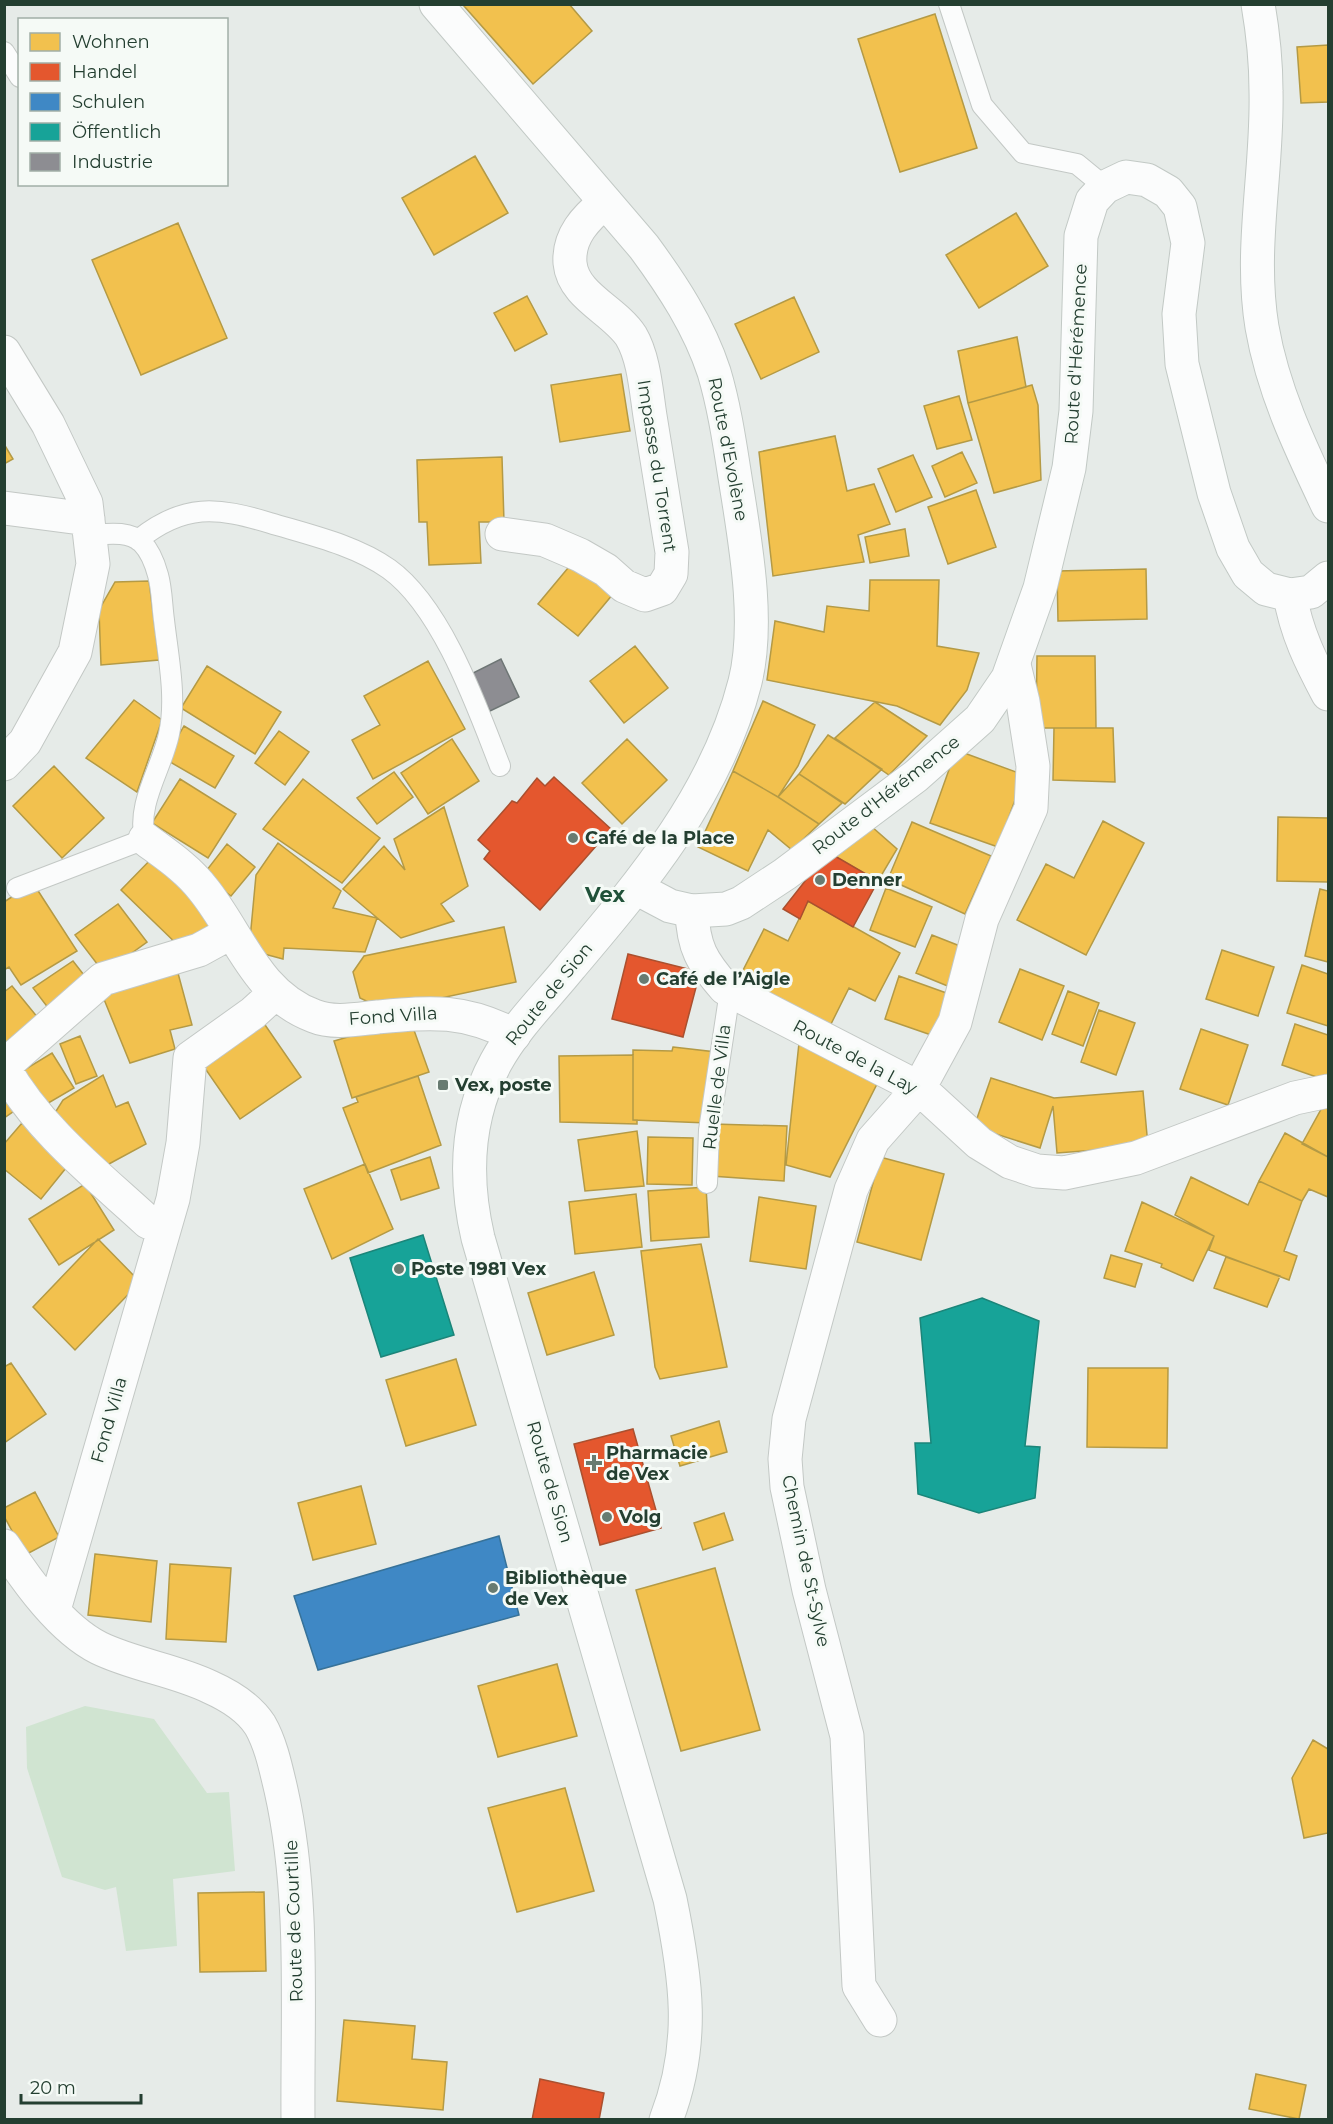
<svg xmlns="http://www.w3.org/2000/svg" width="1333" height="2124" font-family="Montserrat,sans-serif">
<rect width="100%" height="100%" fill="#e6ebe8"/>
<path fill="#d0e4d1" d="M85,1706L154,1719L207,1793L229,1792L235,1871L173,1879L177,1946L126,1951L116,1887L105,1890L62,1877L27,1768L26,1727Z"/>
<path fill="#f2c14e" stroke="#b49a45" stroke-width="1.5" d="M466,4H569L592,31L533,84L464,6Z
M935,14L977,148L900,172L858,39Z
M1328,45V102L1301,103L1297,47Z
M475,156L508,213L434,255L402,198Z
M1016,213L1048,266L979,308L946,255Z
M178,223L227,338L141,375L92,260Z
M527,296L547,334L515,351L494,313Z
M794,297L819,352L761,379L735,324Z
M1017,337L1026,387L968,403L958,351Z
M621,374L630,431L560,442L551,385Z
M1032,385L1038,405L1041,480L994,493L968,403Z
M959,396L972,440L937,449L924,406Z
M835,436L847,491L874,484L890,524L858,535L864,562L773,576L759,452Z
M4,444L13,459L4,464Z
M962,452L977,483L945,497L932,466Z
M913,455L932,497L896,512L878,469Z
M502,457L504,522H479L481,563L429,565L427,522H419L417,460Z
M976,490L996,547L948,564L928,507Z
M905,529L909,556L870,563L865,537Z
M573,562L613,594L578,636L538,604Z
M1146,569L1147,619L1058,621L1057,571Z
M870,580H939L937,646L979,653L967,690L940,725L897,706L767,680L775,621L824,632L827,606L869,611Z
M149,581L159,660L101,665L99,610L115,582Z
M635,646L668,688L624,723L590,681Z
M1037,656H1095L1096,728H1036Z
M428,661L465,729L373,779L352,740L380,725L364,696Z
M207,666L281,712L255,754L181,708Z
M134,700L162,720L137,792L86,758Z
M763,701L815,725L798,766L778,797L733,771Z
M875,702L927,736L889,775L835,738Z
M184,726L234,756L215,788L165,759Z
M1054,728H1113L1115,782L1053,780Z
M279,731L309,752L285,785L255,763Z
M828,735L882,769L845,804L799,774Z
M452,739L479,781L428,814L401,773Z
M627,739L667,780L622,824L582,783Z
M956,750L1024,775L998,847L930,823Z
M54,766L104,818L62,858L13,806Z
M733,771L778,797L819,824L792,850L768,830L748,871L698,847Z
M394,772L413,797L377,824L357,798Z
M799,774L842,803L819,824L778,797Z
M180,779L236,814L208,858L152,823Z
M303,779L380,838L342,883L263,829Z
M444,807L468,886L441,904L454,921L401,938L343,889L384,846L405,870L394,839Z
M1278,817L1328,818V882L1277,881Z
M863,819L897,849L878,881L834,856Z
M1103,821L1144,843L1086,955L1017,920L1046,864L1074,878Z
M912,822L991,856L965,914L888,879Z
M278,843L341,891L333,908L377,918L365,952L284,948L283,959L249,950L256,875Z
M227,844L255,867L231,896L203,875Z
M156,854L219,915L185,952L121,890Z
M33,883L77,951L21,985L9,967L4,970V902Z
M886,888L932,907L915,947L870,930Z
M1320,889L1328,891V962L1305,956Z
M808,901L900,953L875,1001L849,988L827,1032L735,986L764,929L788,941Z
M118,904L147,942L104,973L75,935Z
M504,927L516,982L385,1010L360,998L353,972L364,956Z
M932,935L965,948L950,987L916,973Z
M1222,950L1274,967L1258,1016L1206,999Z
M73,961L91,984L52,1013L33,988Z
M175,962L192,1025L170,1030L175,1049L130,1063L101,992Z
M1302,965L1328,974V1026L1287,1013Z
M1020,969L1064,986L1042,1040L999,1022Z
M899,976L952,995L937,1037L885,1019Z
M12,986L43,1024L4,1055V992Z
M1068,991L1099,1003L1083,1046L1052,1034Z
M1099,1010L1135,1023L1116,1075L1081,1062Z
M410,1019L429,1072L352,1098L334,1041Z
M263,1022L301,1077L240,1119L202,1064Z
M1295,1024L1328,1035V1081L1282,1065Z
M1201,1029L1248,1045L1228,1105L1180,1089Z
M80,1036L97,1076L76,1084L60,1044Z
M799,1043L880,1078L830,1177L786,1165Z
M673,1047L716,1052L707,1123L633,1120V1050L672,1051Z
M52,1053L74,1088L45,1105L24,1070Z
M633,1055V1120H637V1124L560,1122L559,1056Z
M103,1075L116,1107L128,1102L146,1144L107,1165L51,1119L63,1100Z
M418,1076L441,1145L368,1173L343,1108L358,1102L356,1097Z
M991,1078L1054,1098L1143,1091L1148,1146L1057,1153L1053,1106L1040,1148L974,1127Z
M4,1091L17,1109L4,1118Z
M1324,1104L1328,1106V1157L1302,1144Z
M22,1123L70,1163L41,1199L4,1169V1144Z
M713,1124L787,1126L784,1181L711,1176Z
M637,1131L644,1186L585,1191L578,1140Z
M1285,1133L1328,1157V1197L1309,1189L1302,1201L1259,1181Z
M648,1137L693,1138L692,1185L647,1184Z
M430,1157L439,1188L401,1200L391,1170Z
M880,1157L944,1174L921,1260L857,1242Z
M365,1164L393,1229L332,1259L304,1189Z
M1191,1177L1248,1205L1259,1181L1302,1201L1284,1251L1297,1256L1289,1280L1209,1250L1214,1236L1175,1215Z
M85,1184L114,1230L59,1265L29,1219Z
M706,1187L709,1237L651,1241L648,1191Z
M636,1194L642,1247L575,1254L569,1202Z
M759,1197L816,1206L806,1269L750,1261Z
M1142,1202L1214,1236L1193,1281L1161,1267L1162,1264L1125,1251Z
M98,1239L140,1282L75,1350L33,1307Z
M701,1244L727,1367L660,1379L655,1367L641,1251Z
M1111,1255L1142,1264L1135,1287L1104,1278Z
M1226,1257L1280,1276L1267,1307L1214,1288Z
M594,1272L614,1335L547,1355L528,1293Z
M456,1359L476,1425L406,1446L386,1380Z
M11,1363L46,1414L4,1443V1367Z
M1088,1368H1168L1167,1448L1087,1447Z
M719,1421L727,1452L680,1466L671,1436Z
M361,1486L376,1544L313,1560L298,1503Z
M35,1492L59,1537L25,1555L4,1516V1508Z
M724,1513L733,1540L703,1550L694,1523Z
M95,1554L157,1561L151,1622L88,1615Z
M170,1564L231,1568L226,1642L166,1639Z
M715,1568L760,1730L681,1751L636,1590Z
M557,1664L577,1736L498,1757L478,1686Z
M1313,1740L1328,1749V1833L1304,1838L1292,1778Z
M565,1788L594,1891L517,1912L488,1808Z
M264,1892L266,1971L200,1972L198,1893Z
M344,2020L415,2026L412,2059L447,2062L443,2110L337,2101Z
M1256,2074L1306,2085L1299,2119L1249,2109Z"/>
<path fill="#e4572e" stroke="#aa502f" stroke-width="1.5" d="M554,777L611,829L540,910L484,859L490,851L478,840L512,801L517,803L537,778L545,786Z
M828,852L878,881L853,927L808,901L800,919L783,909Z
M628,954L700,972L683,1037L612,1019Z
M633,1429L661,1528L600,1545L574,1444Z
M540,2079L604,2093L599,2120H532Z"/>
<path fill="#3f88c5" stroke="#377299" stroke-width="1.5" d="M499,1536L519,1615L318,1670L294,1596Z"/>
<path fill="#17a398" stroke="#1b8579" stroke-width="1.5" d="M423,1235L454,1335L381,1357L350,1258Z
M982,1298L1039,1321L1025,1446L1040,1447L1035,1498L979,1513L918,1494L915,1443H931L920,1318Z"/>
<path fill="#8d8d92" stroke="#6e7675" stroke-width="1.5" d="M501,659L519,697L490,711L471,674Z"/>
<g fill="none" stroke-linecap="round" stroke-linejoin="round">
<g stroke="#c3c8c5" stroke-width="22">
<path id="lane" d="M949,4L982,105L1023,153L1077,164L1105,187
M4,52L20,77
M138,540C184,503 217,507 270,523C310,535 355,545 389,569C442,607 477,707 500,766
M17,888L145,839C136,804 162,768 169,734C177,698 168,656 164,620C162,606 162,589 158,575C155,564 150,551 142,543C129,530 106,534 90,535
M707,1183L709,1130L730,991"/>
</g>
<g stroke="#c3c8c5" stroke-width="35">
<path id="street" d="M4,352L48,424L86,503L93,564L75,652L25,742L4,764
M4,508L88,519
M502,534L545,540L580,555L606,570L624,586L645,595L662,589L671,574L672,552C665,507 657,461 650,416C646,390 644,358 631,336C614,310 573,296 570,263C568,236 586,218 605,202
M1290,595C1296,632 1311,662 1328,694
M145,839C165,854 187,868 203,889C239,933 255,994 314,1016C333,1024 358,1019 378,1017C433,1012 463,1009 514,1035
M692,911C693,947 702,962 725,988L919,1088L979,1143L1010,1162L1037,1171L1064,1173L1136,1158L1295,1098L1328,1091
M4,1066L103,979L199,950L230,933
M4,1068C39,1130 97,1175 148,1222L163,1229
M4,1546C27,1581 61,1629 99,1648C134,1665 175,1670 210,1687C228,1695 249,1708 260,1725C271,1744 276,1769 281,1790C305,1897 297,2010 298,2120
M54,1610L173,1199L183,1143L190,1058L253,1013L275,993
M880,2020L859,1986L847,1736L809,1590L787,1487L785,1459L789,1419L851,1190L873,1140L919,1088L955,1022L982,919L1031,808L1033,766L1023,702L1014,665"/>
</g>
<g stroke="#c2c9c5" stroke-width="35">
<path id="secondary" d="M436,4L644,247C672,285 699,326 714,372C726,412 731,454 738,496C747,553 759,626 745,682C717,793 643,881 571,966C546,997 515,1027 496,1062C466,1117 464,1178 478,1238L670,1899C686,1977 696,2043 666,2120
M1258,4C1263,33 1266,62 1266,91C1268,170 1249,248 1262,327C1273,391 1301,449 1328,506
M636,888L670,906L692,911L726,909L741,903L785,874L916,776L980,719L1008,678L1040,588L1069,468L1076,411L1081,236L1092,201L1105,187L1126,177L1147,180L1168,192L1180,207L1188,243L1179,314L1182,364L1214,493L1233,548L1248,574L1266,589L1290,595L1311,592L1328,578"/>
</g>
<use href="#lane" stroke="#fbfcfc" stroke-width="20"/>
<use href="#street" stroke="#fbfcfc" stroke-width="33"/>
<use href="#secondary" stroke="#fbfcfc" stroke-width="33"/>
</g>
<g fill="#687b71" stroke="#f5faf6" stroke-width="2">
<circle cx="573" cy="838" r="6"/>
<circle cx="820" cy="880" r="6"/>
<circle cx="644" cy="979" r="6"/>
<rect x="437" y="1079" width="12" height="12" rx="3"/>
<circle cx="399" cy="1269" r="6"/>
<path d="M591 1454h6v6h6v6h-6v6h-6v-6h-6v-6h6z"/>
<circle cx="607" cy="1517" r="6"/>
<circle cx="493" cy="1588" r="6"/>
</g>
<g text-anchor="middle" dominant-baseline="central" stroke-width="6" stroke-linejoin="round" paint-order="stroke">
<g font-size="18" fill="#243f31" stroke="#f5faf6">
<text transform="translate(1076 354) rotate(-87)">Route d'Hérémence</text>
<text transform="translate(728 449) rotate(79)">Route d'Evolène</text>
<text transform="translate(657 466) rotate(81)">Impasse du Torrent</text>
<text transform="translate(886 795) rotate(-38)">Route d'Hérémence</text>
<text transform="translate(549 994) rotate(-51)">Route de Sion</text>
<text transform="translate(393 1016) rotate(-4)">Fond Villa</text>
<text transform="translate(855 1057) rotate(28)">Route de la Lay</text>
<text transform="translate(717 1087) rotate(-83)">Ruelle de Villa</text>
<text transform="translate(109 1420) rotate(-74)">Fond Villa</text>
<text transform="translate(550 1482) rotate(74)">Route de Sion</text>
<text transform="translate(806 1561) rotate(78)">Chemin de St-Sylve</text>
<text transform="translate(294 1921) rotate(-92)">Route de Courtille</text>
</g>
<g font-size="18" font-weight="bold" fill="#243f31" stroke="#f5faf6" text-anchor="start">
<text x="585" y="838">Café de la Place</text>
<text x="832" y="880">Denner</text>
<text x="656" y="979">Café de l’Aigle</text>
<text x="455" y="1085">Vex, poste</text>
<text x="411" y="1269">Poste 1981 Vex</text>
<text x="606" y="1453">Pharmacie<tspan x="606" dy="21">de Vex</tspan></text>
<text x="619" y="1517">Volg</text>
<text x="505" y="1578">Bibliothèque<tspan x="505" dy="21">de Vex</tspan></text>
</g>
<g font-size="21" font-weight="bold" fill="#205139" stroke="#f5faf6">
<text x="605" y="894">Vex</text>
</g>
</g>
<rect width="1333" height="2124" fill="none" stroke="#243f31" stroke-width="12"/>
<rect x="18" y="18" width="210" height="168" fill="#f5faf6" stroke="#a1afa7" stroke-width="1.5"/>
<rect x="30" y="33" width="30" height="18" fill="#f2c14e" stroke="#a1afa7" stroke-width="1.5"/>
<text x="72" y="48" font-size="18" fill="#243f31">Wohnen</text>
<rect x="30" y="63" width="30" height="18" fill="#e4572e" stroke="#a1afa7" stroke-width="1.5"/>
<text x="72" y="78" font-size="18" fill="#243f31">Handel</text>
<rect x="30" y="93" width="30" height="18" fill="#3f88c5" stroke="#a1afa7" stroke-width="1.5"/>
<text x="72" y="108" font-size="18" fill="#243f31">Schulen</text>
<rect x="30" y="123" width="30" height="18" fill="#17a398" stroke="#a1afa7" stroke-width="1.5"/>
<text x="72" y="138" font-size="18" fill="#243f31">Öffentlich</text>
<rect x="30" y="153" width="30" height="18" fill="#8d8d92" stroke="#a1afa7" stroke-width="1.5"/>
<text x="72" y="168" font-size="18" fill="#243f31">Industrie</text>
<path d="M21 2094v9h120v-9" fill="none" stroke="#243f31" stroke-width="3"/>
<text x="30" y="2094" font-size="18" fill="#243f31" stroke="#f5faf6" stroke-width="4.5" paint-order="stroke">20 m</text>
</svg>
